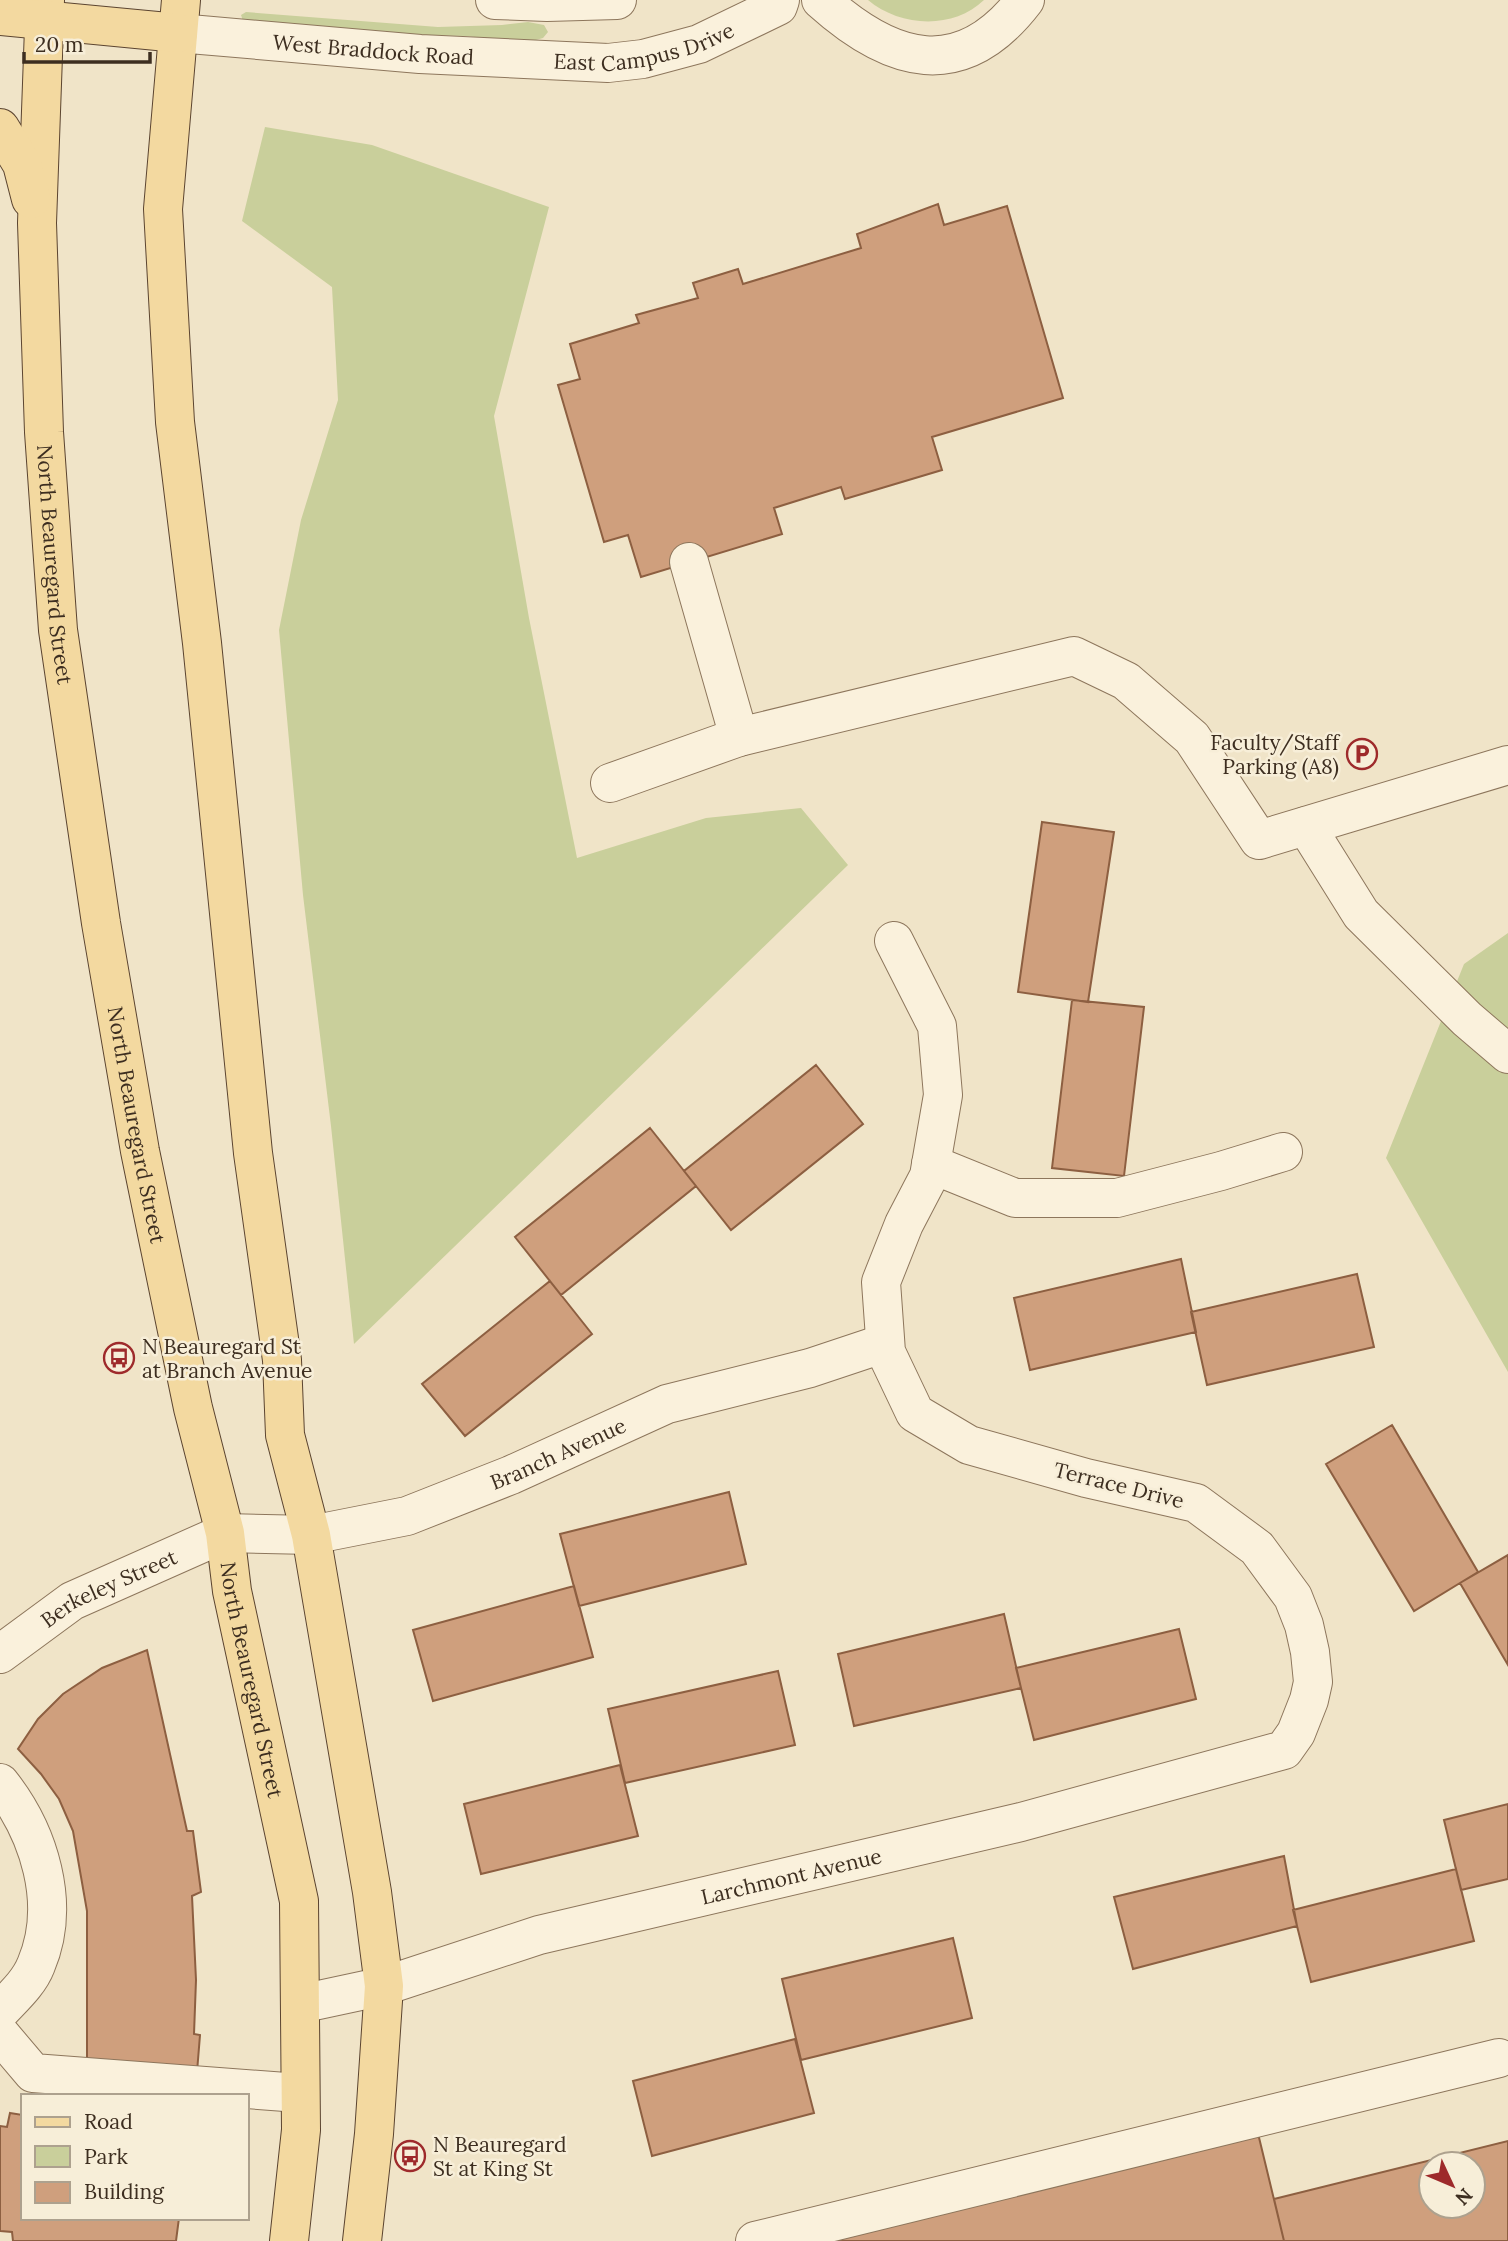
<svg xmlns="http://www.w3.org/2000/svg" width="1508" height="2241" font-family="Lora,serif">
<rect width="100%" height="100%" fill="#f0e4c8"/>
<path fill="#c9cf9b" d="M868,0H984C953,30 900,27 868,0Z
M246,12L438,27L502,25L528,22L544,25L548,32L543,38L525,43L466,36L411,35L243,21L241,15Z
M265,127L372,145L549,207L494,416L529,618L577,858L706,818L801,808L848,865L354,1344L331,1126L303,895L279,630L301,520L338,400L332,287L242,221Z
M1508,933V1372L1386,1158L1464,964Z"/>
<path fill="#cf9f7d" stroke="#8d5f41" stroke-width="2" fill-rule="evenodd" d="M938,204L944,225L1007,206L1063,398L932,437L942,470L845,499L841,487L774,508L782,534L641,577L628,535L604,542L558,385L580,379L570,344L639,323L636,315L698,298L693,283L738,269L743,284L861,248L857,234Z
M1042,822L1114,832L1088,1002L1018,992Z
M1072,1000L1144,1007L1124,1176L1052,1168Z
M816,1065L863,1124L731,1230L684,1171Z
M650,1128L696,1186L561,1295L515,1237Z
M1181,1259L1196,1332L1030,1370L1014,1298Z
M1357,1274L1374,1347L1207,1385L1191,1312Z
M550,1281L592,1334L465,1436L422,1384Z
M1392,1425L1478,1572L1414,1611L1326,1464Z
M729,1492L746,1564L579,1606L560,1534Z
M1508,1555V1665L1460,1583Z
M574,1586L593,1657L433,1701L413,1630Z
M1004,1614L1021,1688L854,1726L838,1654Z
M1179,1629L1196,1699L1034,1740L1016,1668Z
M147,1650L187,1831H193L201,1892L192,1896L196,1980L194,2034L200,2035L197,2072L87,2061V1911L73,1831L59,1799L41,1774L18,1749L38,1719L63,1694L102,1668Z
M778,1671L795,1745L625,1783L608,1709Z
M620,1765L638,1836L481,1874L464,1804Z
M1508,1804V1879L1461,1890L1444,1820Z
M1284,1856L1297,1926L1133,1969L1114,1897Z
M1456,1869L1474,1941L1311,1982L1293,1910Z
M953,1938L972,2018L801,2060L782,1979Z
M795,2039L814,2113L652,2156L633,2081Z
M10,2113L23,2115V2218H179L176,2241H13L12,2232L0,2231V2126L7,2127Z
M1255,2121L1284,2241H762Z
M1508,2141V2241H1284L1274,2199ZM1431,2164H1473V2206H1431Z"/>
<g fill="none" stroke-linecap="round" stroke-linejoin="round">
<g stroke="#8d765c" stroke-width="40">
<g id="minor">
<path d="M495,0L547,2L617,0"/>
<path d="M821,0C891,63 961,84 1025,0"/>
<path id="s1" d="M178,33L420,54L608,63L643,59L699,44L778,6L780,0"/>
<path d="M689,562L739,737"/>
<path d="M610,783L739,737L1074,656L1126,681L1192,738L1259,840L1508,765"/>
<path d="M1306,826L1361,914L1467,1019L1508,1054"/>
<path d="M931,1164L1015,1198H1117L1221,1171L1283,1152"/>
<path id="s2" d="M0,1654L72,1601L225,1533L311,1535L407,1516L511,1475L667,1404L810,1368L885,1343"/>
<path d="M0,1783C39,1832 62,1904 36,1965C29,1983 13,1997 0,2011"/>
<path id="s3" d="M300,2004L384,1986L539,1935L1021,1822L1284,1750L1296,1733L1309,1700L1313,1682L1310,1652L1304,1625L1293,1597L1257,1548L1196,1503L1086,1478L969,1445L915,1413L886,1352L881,1282L904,1224L929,1176L943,1095L937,1026L894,941"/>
<path d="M0,2034L33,2073L299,2093"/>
<path d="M755,2241L1499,2058"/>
</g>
</g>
<g stroke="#5b4430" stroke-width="40">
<g id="major">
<path id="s4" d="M45,0L37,223L44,432L58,630L101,923L140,1151L193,1408L225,1533L232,1591L299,1901L301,2130L289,2241"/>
<path d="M181,0L163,209L175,422L202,643L253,1153L282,1360L285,1435L311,1535L372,1892L384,1986L374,2134L362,2241"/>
<path d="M0,16L178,33"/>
<path d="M0,128L22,164L31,199"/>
</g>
</g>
<use href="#minor" stroke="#faf1dc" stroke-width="38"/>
<use href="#major" stroke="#f3d9a0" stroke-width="38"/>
</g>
<defs>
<g id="parking-ring" transform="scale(1.575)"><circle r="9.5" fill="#f7eed8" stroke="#9e2a2b" stroke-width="1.5"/><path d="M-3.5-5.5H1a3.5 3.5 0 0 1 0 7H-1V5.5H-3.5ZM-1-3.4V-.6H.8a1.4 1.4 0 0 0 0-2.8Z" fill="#9e2a2b"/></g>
<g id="bus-ring" transform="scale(1.575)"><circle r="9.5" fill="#f7eed8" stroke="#9e2a2b" stroke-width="1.5"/><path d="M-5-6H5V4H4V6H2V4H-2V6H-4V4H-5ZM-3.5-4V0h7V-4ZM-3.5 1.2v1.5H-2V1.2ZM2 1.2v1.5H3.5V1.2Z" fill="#9e2a2b"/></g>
</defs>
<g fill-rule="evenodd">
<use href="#parking-ring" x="1362" y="754"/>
<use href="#bus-ring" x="119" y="1358"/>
<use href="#bus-ring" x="410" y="2156"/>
</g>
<g text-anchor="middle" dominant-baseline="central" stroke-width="5" stroke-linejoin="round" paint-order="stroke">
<g font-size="21" fill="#3d2e20" stroke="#f7eed8">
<text stroke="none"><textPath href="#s1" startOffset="469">East Campus Drive</textPath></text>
<text stroke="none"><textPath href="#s1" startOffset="196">West Braddock Road</textPath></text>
<text stroke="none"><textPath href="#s4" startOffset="565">North Beauregard Street</textPath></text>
<text stroke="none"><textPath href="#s4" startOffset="1132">North Beauregard Street</textPath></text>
<text stroke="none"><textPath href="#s2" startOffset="604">Branch Avenue</textPath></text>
<text transform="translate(1119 1485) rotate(14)">Terrace Drive</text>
<text stroke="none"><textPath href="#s2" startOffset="128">Berkeley Street</textPath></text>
<text stroke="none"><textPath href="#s4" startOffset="1699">North Beauregard Street</textPath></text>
<text stroke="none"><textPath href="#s3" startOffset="508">Larchmont Avenue</textPath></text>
</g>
<g font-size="21" fill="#3d2e20" stroke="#f7eed8" text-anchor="start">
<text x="1339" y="742" text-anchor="end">Faculty/Staff<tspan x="1339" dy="24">Parking (A8)</tspan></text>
<text x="142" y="1346">N Beauregard St<tspan x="142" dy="24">at Branch Avenue</tspan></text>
<text x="433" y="2144">N Beauregard<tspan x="433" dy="24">St at King St</tspan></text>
</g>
</g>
<rect x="21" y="2094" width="228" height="126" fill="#f7eed8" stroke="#ada18e" stroke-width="2"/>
<rect x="35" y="2117" width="35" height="10" fill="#f3d9a0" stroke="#ada18e" stroke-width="2"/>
<text x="84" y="2129" font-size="21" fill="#3d2e20">Road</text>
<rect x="35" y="2146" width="35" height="21" fill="#c9cf9b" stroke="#ada18e" stroke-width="2"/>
<text x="84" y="2164" font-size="21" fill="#3d2e20">Park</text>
<rect x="35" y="2182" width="35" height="21" fill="#cf9f7d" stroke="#ada18e" stroke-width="2"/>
<text x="84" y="2199" font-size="21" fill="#3d2e20">Building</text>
<g transform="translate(1452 2185) rotate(134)"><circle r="33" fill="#f7eed8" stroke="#ada18e" stroke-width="2"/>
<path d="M0-5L12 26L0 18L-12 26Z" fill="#9e2a2b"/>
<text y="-10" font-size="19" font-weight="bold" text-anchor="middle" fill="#3d2e20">N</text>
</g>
<path d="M24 52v10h126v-10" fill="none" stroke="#3d2e20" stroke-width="3.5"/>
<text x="35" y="52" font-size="21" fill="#3d2e20" stroke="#f7eed8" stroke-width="5" paint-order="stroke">20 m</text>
</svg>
